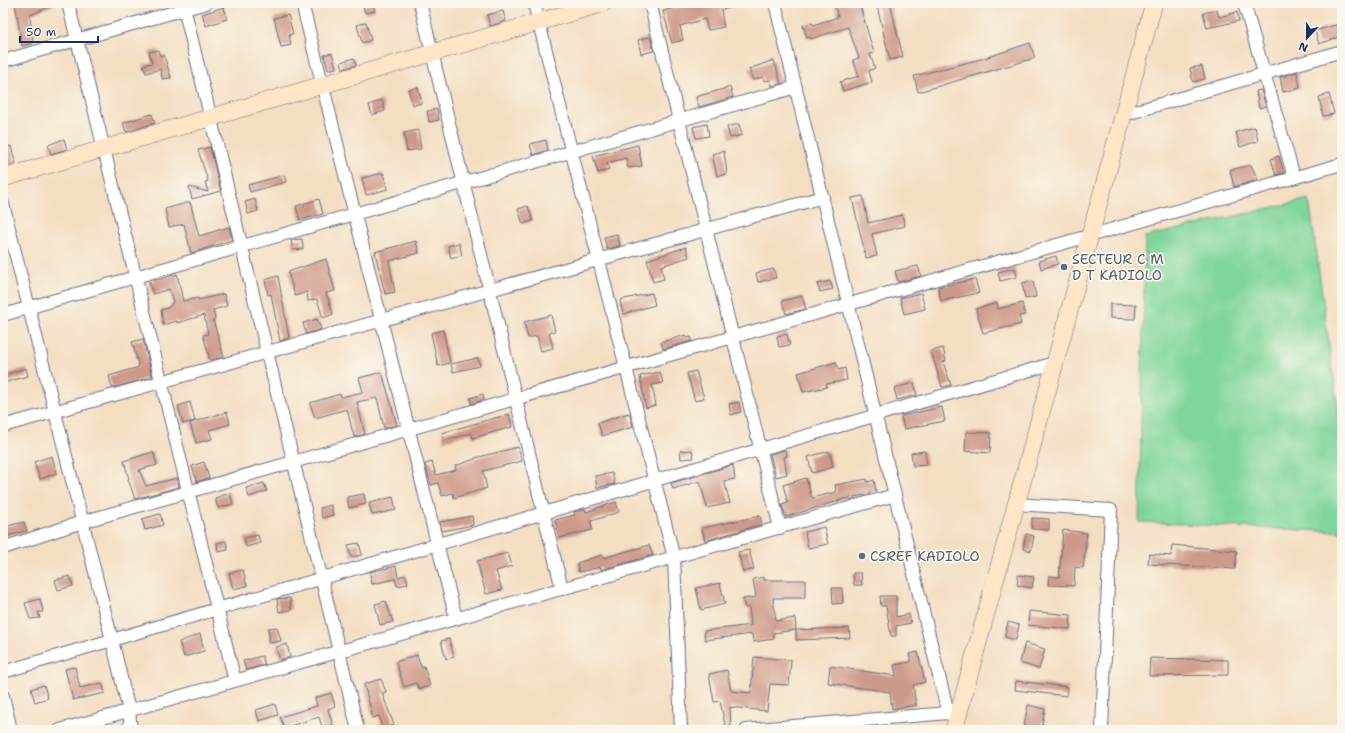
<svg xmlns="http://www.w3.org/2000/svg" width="1345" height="733" font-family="'Shantell Sans',sans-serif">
<rect width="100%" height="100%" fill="#fbf7ec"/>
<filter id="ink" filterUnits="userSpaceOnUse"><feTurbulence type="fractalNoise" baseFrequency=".025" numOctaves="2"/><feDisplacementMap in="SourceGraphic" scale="8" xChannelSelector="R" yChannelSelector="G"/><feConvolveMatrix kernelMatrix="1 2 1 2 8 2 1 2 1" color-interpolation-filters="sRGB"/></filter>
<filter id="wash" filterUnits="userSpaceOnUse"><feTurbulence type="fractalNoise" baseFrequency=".012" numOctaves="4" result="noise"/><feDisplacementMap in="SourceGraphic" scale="16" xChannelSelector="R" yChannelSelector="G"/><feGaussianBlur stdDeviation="0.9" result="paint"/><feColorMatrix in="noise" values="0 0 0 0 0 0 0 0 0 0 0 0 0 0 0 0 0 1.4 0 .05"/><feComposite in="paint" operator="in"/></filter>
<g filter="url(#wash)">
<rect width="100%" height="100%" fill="#f3dec2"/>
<path fill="#7fd69a" stroke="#4d827c" d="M1309,199L1342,438V532L1139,522L1145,237Z"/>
<g id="blocks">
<path fill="#cd9988" d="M15,3H59L30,15L33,43L22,46Z
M373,3L375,11L365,13L363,6Z
M693,3H737V6L721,10L724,27L708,30L705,19L680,26L683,40L672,43L663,11Z
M834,3H859L874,53L870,54L875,68L869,71L872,82L843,91L840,82L859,76L853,60L859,58L848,27L811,39L810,37L807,38L803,25L812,23L813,25L838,17Z
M890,3L903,57L890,60L877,6Z
M224,7L227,19L206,26L202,14Z
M1217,10L1219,17L1237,12L1239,21L1207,28L1203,13Z
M503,11L506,21L490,26L487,15Z
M288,15L293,34L289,35L291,45L281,47L274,18Z
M366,22L371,40L362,43L357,25Z
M1342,23V36L1319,44L1315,31Z
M650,37L654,51L641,54L638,40Z
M1030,43L1035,58L918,92L914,76L985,58Z
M158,50L160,56L164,55L171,78L162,79L161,69L146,73L143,65L152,63L149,52Z
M332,53L336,68L328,70L324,55Z
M354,58L356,65L343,69L341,62Z
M774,60L781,84L772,86L770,80L764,81L763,77L753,80L749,69Z
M1202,66L1205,79L1193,82L1190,68Z
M1297,72L1300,88L1283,92L1280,77Z
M418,87L422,103L413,105L408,90Z
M730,87L733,97L699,107L696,97Z
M1261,90L1266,106L1259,108L1256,91Z
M1329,94L1334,114L1323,116L1319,97Z
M382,100L385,111L372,115L369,105Z
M437,109L439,120L429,122L427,111Z
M152,114L155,123L126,132L123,123Z
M707,124L709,136L696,138L693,127Z
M739,124L742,135L730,138L727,127Z
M1255,127L1258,141L1240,147L1236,132Z
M418,130L421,149L407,151L404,133Z
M64,139L67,149L51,154L48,145Z
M546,140L548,150L533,155L530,144Z
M638,145L642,166L628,168L626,158L607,163L609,170L598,173L593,156Z
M11,146L16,164L4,167L3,148Z
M210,147L221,191L192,199L189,187L208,192L205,182L208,181L198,150Z
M724,151L727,174L717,176L712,154Z
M1279,156L1284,173L1276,175L1271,159Z
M1251,165L1258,180L1234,187L1230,170Z
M383,173L388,189L366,195L362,178Z
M284,175L286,182L250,192L248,185Z
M863,196L868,223L902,215L905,226L872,234L877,256L866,258L852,198Z
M255,199L258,211L248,214L245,202Z
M319,199L323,214L300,220L296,206Z
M190,202L199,236L229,227L232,240L191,253L184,224L169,227L165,209Z
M528,206L533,221L523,224L518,209Z
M617,234L620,246L607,249L604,237Z
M302,239L303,249L293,250L291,240Z
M416,241L419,253L389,261L395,292L385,294L375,252Z
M459,243L462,255L451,258L448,246Z
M686,247L689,257L661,266L664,279L653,282L647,260Z
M1056,256L1058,264L1041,269L1039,261Z
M326,259L335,291L326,293L333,314L323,318L317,299L308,301L307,292L295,296L288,272Z
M918,266L921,276L898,282L895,271Z
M1015,268L1017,277L1000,281L998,272Z
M774,269L776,278L758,282L756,273Z
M177,274L183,301L198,298V300L224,294L227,306L213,310L215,319L213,320L224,357L210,360L203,335L208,334L204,315L177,323V321L163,325L161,310L168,308L173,302L169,289L153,294L149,282Z
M278,276L289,338L280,341L271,294L268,295L265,280Z
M975,279L979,293L941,301L938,287Z
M830,281L833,289L820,292L817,284Z
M1033,281L1036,297L1025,299L1022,283Z
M652,293L655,305L623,314L620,300Z
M921,293L925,309L904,314L900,298Z
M802,296L806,309L786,314L782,301Z
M997,303L998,309L1022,303L1025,315L1019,316L1021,324L983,333L976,309Z
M1110,304L1136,305L1135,319L1110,318Z
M551,315L555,331L549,332L553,348L541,351L537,336L528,338L524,322Z
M317,319L321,329L306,334L303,323Z
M443,330L450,363L438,366L431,333Z
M787,334L790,345L779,347L777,336Z
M686,335L687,338L691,337L692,341L663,349L661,342Z
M143,339L152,377L112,388L109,376L139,367L132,342Z
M943,348L946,361L943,362L951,385L942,387L931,351Z
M478,358L480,366L453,372L451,364Z
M836,362L838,370L845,368L847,380L826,384L827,387L803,392L798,373Z
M26,368L28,376L3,383V375Z
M696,371L704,398L695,401L687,373Z
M382,372L397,425L384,428L377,398L357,402L365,434L354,437L347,409L315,418L310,403L340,394L341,397L363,392L359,378Z
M660,372L663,383L652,385L656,405L646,408L640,376Z
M914,383L917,395L897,400L894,388Z
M483,394L484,400L471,404L470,398Z
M190,402L195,421L183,424L178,406Z
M739,402L741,412L731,415L729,404Z
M942,407L945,421L904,429L901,416Z
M227,412L230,424L209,430L212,439L196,443L190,423Z
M629,413L633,427L602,436L598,423Z
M509,414L512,427L473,438L471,433L444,441L442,433Z
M966,432L991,433L990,453L965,451Z
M518,447L522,461L483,471L487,488L454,498L453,493L442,496L438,483L431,485L425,464L432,462L436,475L456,470L455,466L475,459V458Z
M692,450L694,458L681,459L680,451Z
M785,450L787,456L784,457L787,474L776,477L770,454Z
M829,451L833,467L812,473L808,457Z
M925,451L927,465L913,466L911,453Z
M153,452L157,465L139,470L146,486L177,478L179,487L135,499L128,479H129L124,461Z
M52,456L57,473L40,479L34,462Z
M204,462L209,478L197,482L192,466Z
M733,465L735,479L724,481L730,503L707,508L700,481L673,489L671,483Z
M612,473L615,484L597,488L595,476Z
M806,478L812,498L836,492L835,485L867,479V482L874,480L876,491L870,492V494L844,499L786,517L782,505L788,503L783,485Z
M264,483L267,491L249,497L246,488Z
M230,493L233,504L218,508L215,498Z
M364,494L366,504L349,508L347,497Z
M393,497L396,510L372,515L369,503Z
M616,502L619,512L591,521L592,530L559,538L555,520L575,515L574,512L585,509L586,512Z
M331,505L333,515L322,518L320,508Z
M160,514L163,525L145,530L142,519Z
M472,516L473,525L442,531L440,522Z
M760,516L762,524L705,541L702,528Z
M1032,518L1049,519V530L1032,529Z
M24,522L27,531L3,537V527Z
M824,527L828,544L808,548L805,532Z
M1063,530L1087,533L1083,568L1075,567L1074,586L1048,585L1049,576L1059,577Z
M1026,534L1034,536L1031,551L1023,549Z
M258,535L260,543L246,547L244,538Z
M226,541L228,550L218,552L217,543Z
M359,543L362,555L351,557L348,545Z
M649,545L653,555L601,570V567L579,572L577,563L602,555L603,558Z
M1172,545L1237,551L1235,569L1148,564L1149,554L1171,556Z
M749,550L754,569L743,572L738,552Z
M508,553L512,566L496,571L502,590L486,594L477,561Z
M396,566L398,577L406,575L408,584L397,586L395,579L372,584L370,572Z
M243,570L247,586L233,589L229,573Z
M853,573H861L862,585H854Z
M1018,575L1034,577L1032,588L1017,585Z
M70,576L73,586L58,590L55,580Z
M764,577V580H805V598H773L776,621L795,618L796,630L773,633L774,639L753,642L752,634L705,640L704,631L751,625L749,607L745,608L743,599L756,597L753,579Z
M720,583L725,604L701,610L696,588Z
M832,588H842L843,603L833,604Z
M880,596H896V617L909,614L911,623L896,626V636H891L886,606H881Z
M290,598L291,610L279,612L277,599Z
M40,599L43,612H38L40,618L30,619L25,603Z
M386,601L393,622L380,625L375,604Z
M1029,611L1071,615L1070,629L1028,625Z
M1008,622L1019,625L1016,640L1005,637Z
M277,627L281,641L270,643L268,628Z
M849,628L850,638L796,640V630Z
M200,634L204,651L184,657L179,642Z
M449,639L454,657L446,659L441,641Z
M1025,643L1045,649L1039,669L1020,663Z
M287,644L290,657L280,660L276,647Z
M918,652L925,682L913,685L916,705L892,709L890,692L828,683L830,666L896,676L894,665L911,662L909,654Z
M417,655L421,667L424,666L430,686L419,689L416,683L404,687L396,662Z
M262,656L265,665L246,670L243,661Z
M754,657L791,660L789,685L770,684L767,711L730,707L731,730H726L720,701L714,702L709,674L727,670L731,691L751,693Z
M1150,658L1228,660V675L1149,676Z
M75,667L80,688L102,683L105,693L73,700L65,669Z
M381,679L386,692L382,693L394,725L382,729L379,716L373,718L364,684Z
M1016,681L1068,687L1067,696L1015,690Z
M44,685L48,698L35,702L31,689Z
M331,693L335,706L328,709L334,730H323L319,717L284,728L280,717L317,706L315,698Z
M275,704L278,715L259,721L256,710Z
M1028,705L1045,709L1041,730H1023Z"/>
</g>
</g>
<g filter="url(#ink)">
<use href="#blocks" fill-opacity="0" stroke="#676c81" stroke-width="1"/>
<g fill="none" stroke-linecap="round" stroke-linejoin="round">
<g stroke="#676c81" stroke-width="14">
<path id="street" d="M68,3L235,681
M183,3L358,730
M302,3L456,619
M420,3L562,589
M534,3L674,558L681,730
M650,3L780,528
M775,3L948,713
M1244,3L1294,177
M3,61L206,3
M1123,115L1342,51
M3,204L112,640L129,711L131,730
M3,315L796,87
M3,426L823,197
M1015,504L1111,510L1102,730
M3,548L82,522L1342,164
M3,672L1054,363
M3,696L11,730
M60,730L895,495
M746,730L948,713L954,717"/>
</g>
<g stroke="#676c81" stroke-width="18">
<path id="secondary" d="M3,178L604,3
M954,730L1154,3"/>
</g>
<use href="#street" stroke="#fff" stroke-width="12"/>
<use href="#secondary" stroke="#fde5c5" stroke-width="17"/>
</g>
</g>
<g fill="#5c6f8a" stroke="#fbf7ec" stroke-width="1.5">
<circle cx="1064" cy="267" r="4"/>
<circle cx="862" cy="556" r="4"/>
</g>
<g text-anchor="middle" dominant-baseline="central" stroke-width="3.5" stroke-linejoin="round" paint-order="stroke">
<g font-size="14" fill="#4e5e75" stroke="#fbf7ec" text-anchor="start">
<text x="1072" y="259">SECTEUR C M<tspan x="1072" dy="16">D T KADIOLO</tspan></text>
<text x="870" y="556">CSREF KADIOLO</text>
</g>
</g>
<rect width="1345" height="733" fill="none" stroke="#fbf7ec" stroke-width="16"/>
<g transform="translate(1307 38) rotate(202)" stroke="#fbf7ec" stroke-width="3" paint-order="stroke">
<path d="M0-3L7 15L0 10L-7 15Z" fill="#1b2f5e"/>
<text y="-6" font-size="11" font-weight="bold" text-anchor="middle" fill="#1b2f5e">N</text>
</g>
<path d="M20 36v6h78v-6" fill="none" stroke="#1b2f5e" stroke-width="2"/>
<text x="26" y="36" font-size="12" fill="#1b2f5e" stroke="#fbf7ec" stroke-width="3" paint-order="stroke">50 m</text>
</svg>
